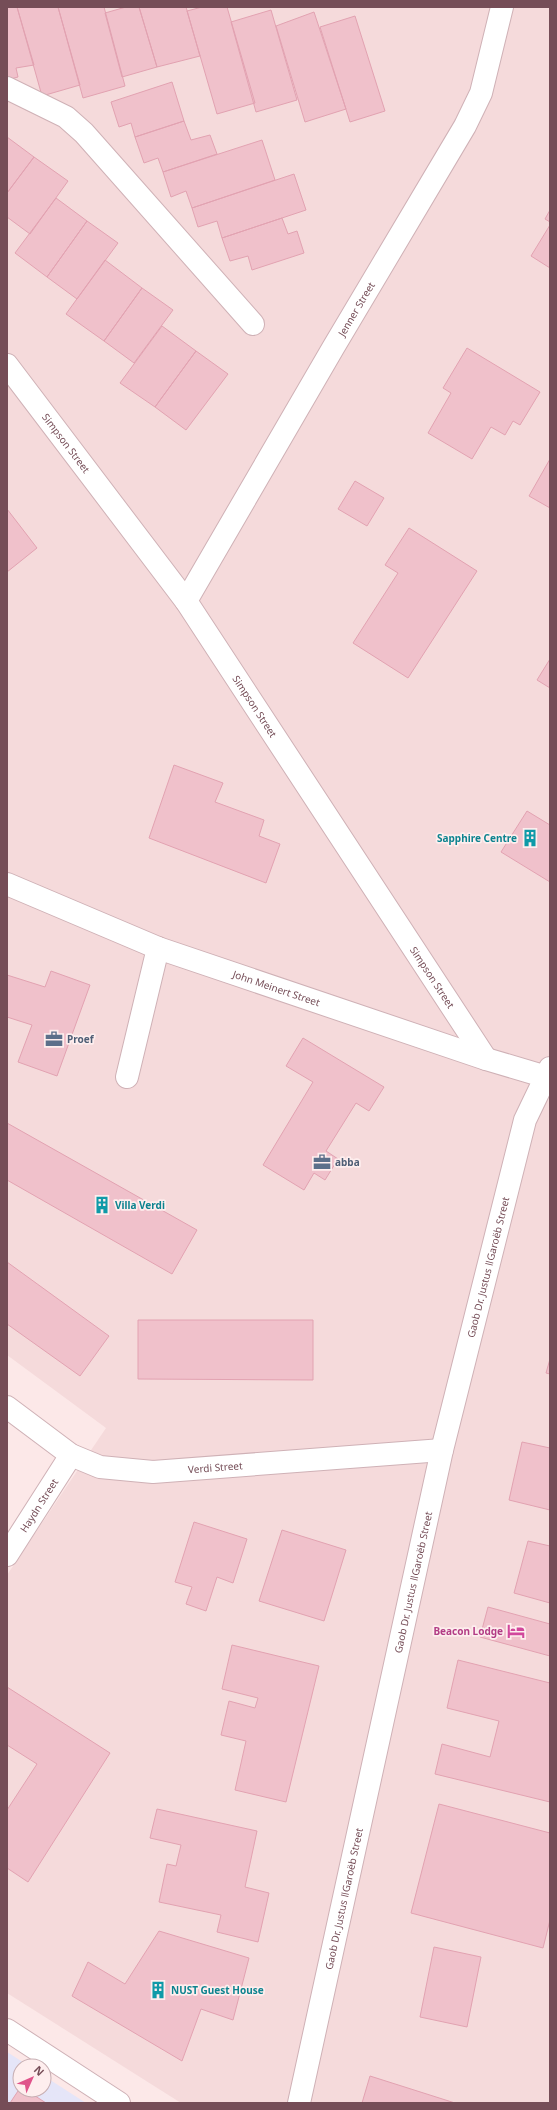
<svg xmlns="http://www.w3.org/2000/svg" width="557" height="2110" font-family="'Noto Sans',sans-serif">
<rect width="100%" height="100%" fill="#fce8e8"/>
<path fill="#f5dadb" d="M7,7H550V2103H181L7,1993V1575L106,1428L7,1355Z"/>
<path fill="#e5e5f8" d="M7,2052L29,2066H20V2090H44V2076L86,2103H7Z"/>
<path fill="#f0c1cb" stroke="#e2a2b1" d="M7,7H17L34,65L16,68L18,77L7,80Z
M17,7H58L80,85L42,96Z
M58,7H104L125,86L83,98Z
M126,7H139L157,67L122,77L105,13Z
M139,7H186L200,56L157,67Z
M202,7H227L255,103L217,114L187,11Z
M271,10L297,100L256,112L231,22Z
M314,12L346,109L305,122L276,26Z
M355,16L385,111L350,122L320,27Z
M172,82L184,121L135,137L131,123L119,127L111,102Z
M184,121L191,140L210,135L217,154L163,172L158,158L144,163L135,137Z
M7,137L34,157L7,193Z
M262,140L275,180L192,208L186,191L171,197L163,172Z
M34,157L68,181L30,234L7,217V193Z
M294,174L306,210L222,238L217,221L198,227L192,208Z
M56,198L87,221L47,277L15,253Z
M550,210V222L545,219Z
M282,218L288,234L297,231L304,253L252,270L248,256L230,261L222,238Z
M87,221L118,243L77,299L47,277Z
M550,225V268L531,256Z
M105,260L142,288L104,341L66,314Z
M142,288L173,310L134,363L104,341Z
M162,326L196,351L155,407L120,383Z
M467,348L540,392L520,425L513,421L505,435L491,427L472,459L428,433L451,393L443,388Z
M196,351L228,374L186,430L155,407Z
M550,459V508L529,496Z
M355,481L384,498L367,526L338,509Z
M7,509L37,548L7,572Z
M409,528L477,571L408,678L353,643L398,573L385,565Z
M550,659V688L537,680Z
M174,765L223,783L215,802L264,820L259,836L280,844L266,883L149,838Z
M527,811L550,825V882L501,852Z
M51,971L90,985L57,1076L18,1062L32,1025L7,1017V975L45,987Z
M303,1038L384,1087L369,1111L356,1103L326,1151L338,1159L325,1180L314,1173L304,1190L263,1165L313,1082L286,1066Z
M7,1123L197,1230L172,1274L7,1180Z
M7,1262L109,1336L80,1376L7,1324Z
M138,1320H313V1380L138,1379Z
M550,1359V1374L546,1373Z
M522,1442L550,1448V1510L509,1500Z
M194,1522L247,1539L233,1583L217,1577L206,1611L186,1604L192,1587L175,1582Z
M282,1530L346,1550L324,1621L259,1601Z
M528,1541L550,1546V1603L514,1593Z
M488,1607L550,1624V1656L480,1637Z
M232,1645L319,1666L286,1802L235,1790L246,1741L221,1735L229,1701L255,1708L258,1698L222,1689Z
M458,1660L550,1683V1802L435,1774L442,1744L490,1757L499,1721L447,1708Z
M7,1687L110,1753L28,1882L7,1868V1810L37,1764L7,1745Z
M439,1804L550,1833V1920L543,1948L411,1913Z
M157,1809L257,1831L245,1887L269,1893L258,1942L217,1932L221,1915L159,1902L167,1864L176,1866L181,1845L150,1838Z
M159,1931L249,1958L233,2020L201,2009L182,2061L72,1996L88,1962L125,1984Z
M434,1947L481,1957L467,2027L420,2017Z
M370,2076L455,2103H362Z
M20,2088V2090H26L46,2103H10Z"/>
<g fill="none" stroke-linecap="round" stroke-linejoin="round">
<g stroke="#cfb1b6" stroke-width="24">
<g id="minor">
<path d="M7,88L66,117L84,133L253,324"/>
<path id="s1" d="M7,365L186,601L486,1059"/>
<path id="s2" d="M186,601L333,348L465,126L481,93L502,7"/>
<path id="s3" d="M7,884L158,948L486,1059L550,1078"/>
<path d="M127,1077L158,948"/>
<path id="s4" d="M7,1407L71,1455L100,1467L153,1472L442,1450"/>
<path id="s5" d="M7,1555L71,1455"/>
<path d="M7,2030L119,2103"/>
<path id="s6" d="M299,2103L442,1450L525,1120L550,1068"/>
</g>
</g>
<use href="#minor" stroke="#fff" stroke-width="22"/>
</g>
<defs>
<g id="building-bare" transform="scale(1.38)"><path d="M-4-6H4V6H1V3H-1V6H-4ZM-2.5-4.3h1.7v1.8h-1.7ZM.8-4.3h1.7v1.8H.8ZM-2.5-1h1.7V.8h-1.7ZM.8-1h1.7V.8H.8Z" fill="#0f9aa8" stroke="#feeeee" stroke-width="2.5" paint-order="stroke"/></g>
<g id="office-bare" transform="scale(1.38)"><path d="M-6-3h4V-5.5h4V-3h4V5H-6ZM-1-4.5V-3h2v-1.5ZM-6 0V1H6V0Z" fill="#5c6f8a" stroke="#feeeee" stroke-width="2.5" paint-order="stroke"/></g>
<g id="hotel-bare" transform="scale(1.38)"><path d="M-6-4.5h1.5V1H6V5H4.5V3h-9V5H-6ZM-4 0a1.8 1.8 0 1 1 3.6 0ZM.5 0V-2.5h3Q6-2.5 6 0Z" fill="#d1479c" stroke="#feeeee" stroke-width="2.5" paint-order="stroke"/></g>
</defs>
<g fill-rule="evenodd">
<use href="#building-bare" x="530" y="838"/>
<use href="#office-bare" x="54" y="1039"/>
<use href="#office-bare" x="322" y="1162"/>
<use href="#building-bare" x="102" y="1205"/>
<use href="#hotel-bare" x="516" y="1631"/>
<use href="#building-bare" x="158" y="1990"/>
</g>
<g text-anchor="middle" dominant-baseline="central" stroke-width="3.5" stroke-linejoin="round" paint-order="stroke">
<g font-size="10" fill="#754d57" stroke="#feeeee">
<text stroke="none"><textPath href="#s2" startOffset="338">Jenner Street</textPath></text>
<text stroke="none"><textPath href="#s1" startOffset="98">Simpson Street</textPath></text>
<text stroke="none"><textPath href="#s1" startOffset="422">Simpson Street</textPath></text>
<text stroke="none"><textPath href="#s1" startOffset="746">Simpson Street</textPath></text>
<text stroke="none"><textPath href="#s3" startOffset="289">John Meinert Street</textPath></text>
<text stroke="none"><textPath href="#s6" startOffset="857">Gaob Dr. Justus ǁGaroëb Street</textPath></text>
<text stroke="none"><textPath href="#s4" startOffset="227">Verdi Street</textPath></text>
<text stroke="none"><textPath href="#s5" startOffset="59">Haydn Street</textPath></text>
<text stroke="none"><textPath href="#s6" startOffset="533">Gaob Dr. Justus ǁGaroëb Street</textPath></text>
<text stroke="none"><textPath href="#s6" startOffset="209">Gaob Dr. Justus ǁGaroëb Street</textPath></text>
</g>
<g font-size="10" font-weight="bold" fill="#0d838f" stroke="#feeeee" text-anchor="start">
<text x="517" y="838" text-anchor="end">Sapphire Centre</text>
<text x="115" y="1205">Villa Verdi</text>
<text x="171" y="1990">NUST Guest House</text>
</g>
<g font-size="10" font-weight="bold" fill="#4e5e75" stroke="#feeeee" text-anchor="start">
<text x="67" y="1039">Proef</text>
<text x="335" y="1162">abba</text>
</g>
<g font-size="10" font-weight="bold" fill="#b23c85" stroke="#feeeee" text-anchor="end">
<text x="503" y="1631">Beacon Lodge</text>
</g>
</g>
<rect width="557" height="2110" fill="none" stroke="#754d57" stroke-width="16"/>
<g transform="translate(32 2078) rotate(45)"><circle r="19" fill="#feeeee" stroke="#c7aeb2"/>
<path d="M0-3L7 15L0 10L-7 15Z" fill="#e0538a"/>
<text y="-6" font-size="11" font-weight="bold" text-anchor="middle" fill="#754d57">N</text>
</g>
</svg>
